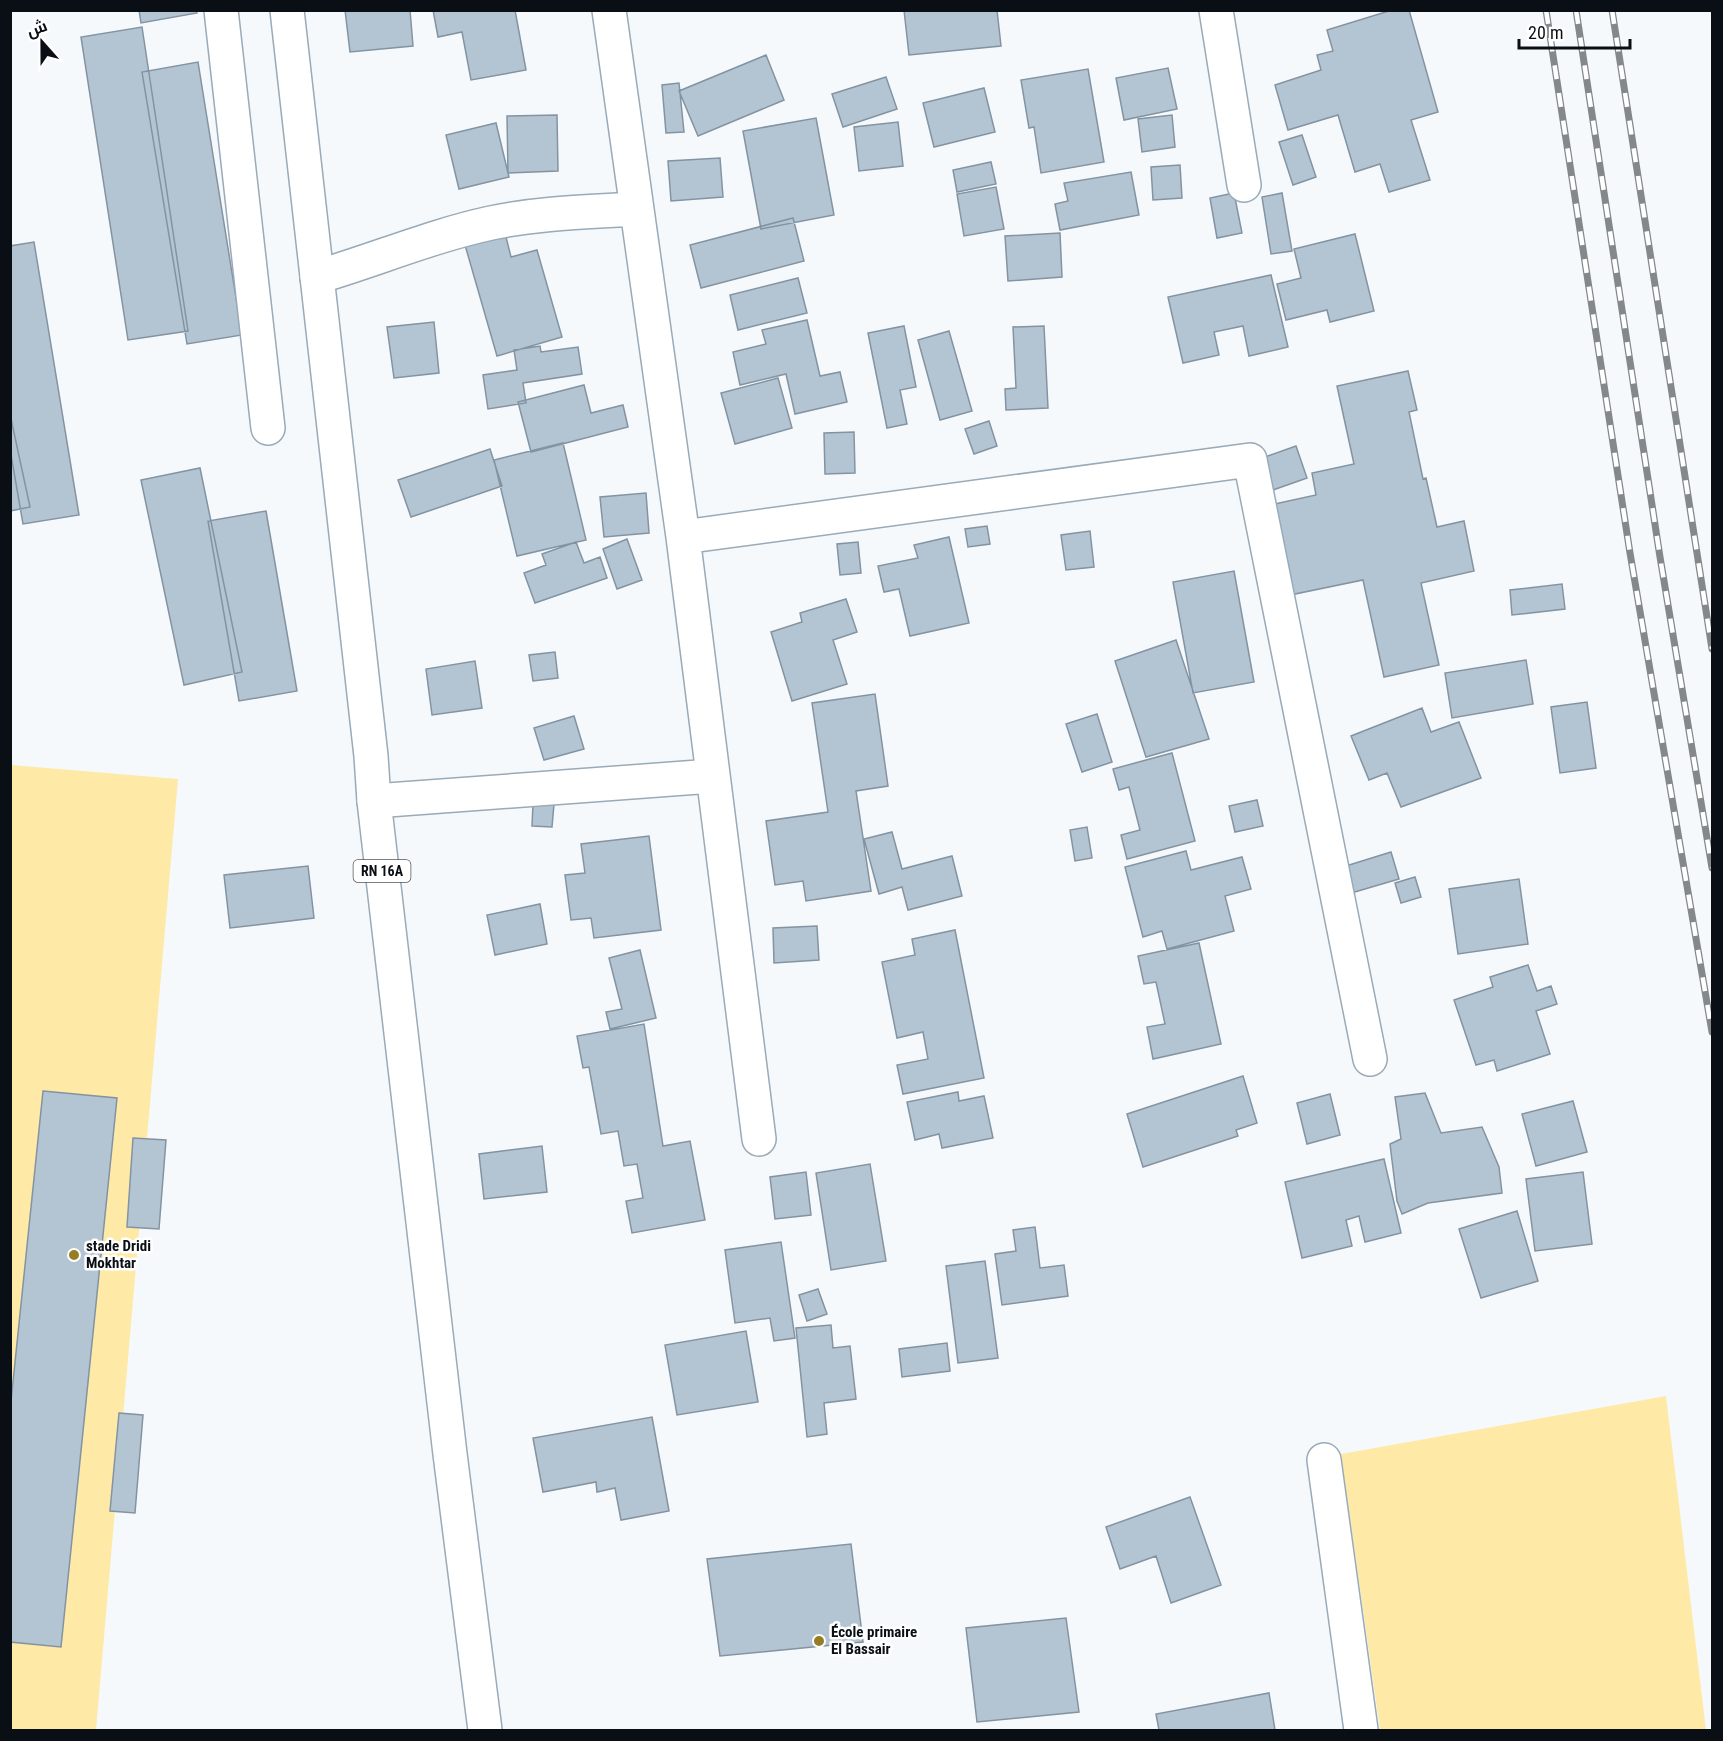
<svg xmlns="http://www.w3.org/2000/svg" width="1723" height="1741" font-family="'Roboto Condensed',Cairo,sans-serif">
<rect width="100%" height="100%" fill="#f5f9fc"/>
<path fill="#feeaa6" d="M11,765L178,779L96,1730H11Z
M1666,1396L1706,1730H1380L1341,1454Z"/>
<path fill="#b3c5d3" stroke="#8393a1" stroke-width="1.5" d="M139,10H196L197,13L141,23Z
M345,10H410L413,46L350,52Z
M433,10H515L526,70L471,80L462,32L438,37Z
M904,10H997L1001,46L909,55Z
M1392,10H1409L1438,112L1411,120L1430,180L1389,192L1380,164L1355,172L1338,115L1288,130L1275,85L1321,70L1317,55L1333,51L1327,30Z
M142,27L188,331L128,340L81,37Z
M766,55L784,100L698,136L679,91Z
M198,62L242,335L187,344L142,72Z
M1168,68L1177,109L1124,120L1116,78Z
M1088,69L1104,162L1041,173L1034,127L1029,128L1021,80Z
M886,77L897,109L843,127L832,94Z
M679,83L684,132L666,133L662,85Z
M984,88L995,132L934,147L923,103Z
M557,115L558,171L508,173L507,116Z
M1172,115L1175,147L1142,152L1138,119Z
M816,118L834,215L761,229L743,131Z
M898,122L903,166L859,171L854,127Z
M496,123L509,177L459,189L446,135Z
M1302,135L1316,177L1293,185L1279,142Z
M720,158L723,197L671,201L668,161Z
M991,162L996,184L957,192L953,170Z
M1180,165L1182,198L1153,200L1151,167Z
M1131,172L1139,215L1060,230L1055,204L1068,201L1064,183Z
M996,187L1004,229L964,236L957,194Z
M1234,193L1242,233L1217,238L1210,198Z
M1282,193L1292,251L1271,254L1262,197Z
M793,218L804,261L701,288L690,245Z
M505,233L511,257L537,250L562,337L497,356L465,245Z
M1060,233L1062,277L1008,281L1005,236Z
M1355,234L1374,311L1330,322L1327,310L1286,320L1277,284L1301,278L1294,249Z
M34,242L79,515L23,524L10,449V246Z
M1271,275L1288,347L1249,356L1243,326L1214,332L1219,355L1183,363L1168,297Z
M798,278L807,313L738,330L730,295Z
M807,320L820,376L840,372L847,402L795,414L786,374L740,385L733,352L766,344L762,330Z
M434,322L439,373L394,378L387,327Z
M904,326L916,387L900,390L907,424L887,428L868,333Z
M1044,326L1048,408L1006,410L1005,389L1016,388L1013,327Z
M949,331L972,411L940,420L918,340Z
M540,346L541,352L578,347L582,374L523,383L526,403L488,409L483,375L517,370L514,350Z
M1408,371L1417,410L1409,412L1423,479L1426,478L1437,527L1464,521L1474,571L1421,583L1439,665L1384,677L1363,580L1290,595L1270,505L1316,495L1312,473L1354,464L1337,386Z
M778,378L792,428L735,444L721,393Z
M584,385L591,413L623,405L628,427L531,452L518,402Z
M10,414L30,507L10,511Z
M989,421L997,446L974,454L965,429Z
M854,432L855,473L825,474L824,433Z
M563,443L586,540L517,556L494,460Z
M1296,446L1307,478L1273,490L1262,458Z
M490,449L502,486L411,517L398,480Z
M200,468L242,672L184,685L141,480Z
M646,493L649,533L604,537L600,497Z
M266,511L297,691L239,701L208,521Z
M987,526L990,544L968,547L965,529Z
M1090,531L1094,567L1066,570L1061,535Z
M949,537L969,623L910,636L899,589L884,592L878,566L918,558L914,545Z
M627,539L642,580L617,589L603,549Z
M576,542L584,563L600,557L607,578L535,603L524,573L546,565L542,554Z
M858,542L861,573L840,575L837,544Z
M1234,571L1254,682L1193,693L1173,582Z
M1562,584L1565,609L1512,615L1510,590Z
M846,599L857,632L833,640L847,684L792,701L771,632L802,622L800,613Z
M1176,640L1209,739L1146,757L1115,661Z
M555,652L558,678L533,681L529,655Z
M1526,660L1533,704L1452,718L1445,673Z
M475,661L482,708L432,715L426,669Z
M875,694L888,786L856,791L871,891L806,901L803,881L775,885L766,821L828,812L812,703Z
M1587,702L1596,768L1560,773L1551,707Z
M1422,708L1431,732L1459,722L1481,778L1401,807L1387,773L1369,780L1351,736Z
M1097,714L1112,762L1082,772L1066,724Z
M574,716L584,749L544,760L534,728Z
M1172,753L1195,841L1127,859L1121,835L1140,830L1129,787L1119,790L1113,769Z
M1257,800L1263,826L1235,832L1229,806Z
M533,804H554L552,827L532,826Z
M1087,827L1092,858L1075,861L1070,830Z
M892,832L902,869L952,856L962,896L908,910L902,887L879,894L864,839Z
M649,836L661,930L594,938L591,918L571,920L565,875L585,873L581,844Z
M1186,851L1191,870L1242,857L1251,889L1225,896L1234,931L1167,949L1162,931L1143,937L1125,867Z
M1391,852L1399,879L1341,896L1333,870Z
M308,866L314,918L230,928L224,875Z
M1415,877L1421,897L1401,903L1395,883Z
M1519,879L1528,944L1458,954L1449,889Z
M540,904L547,944L495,955L487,915Z
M817,926L819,960L774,963L773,928Z
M955,930L984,1078L903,1094L897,1065L928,1059L923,1032L897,1038L882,962L915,955L912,939Z
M1199,943L1221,1044L1153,1059L1147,1027L1165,1024L1156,982L1144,984L1138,956Z
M640,950L656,1018L610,1029L606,1012L622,1009L609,958Z
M1528,965L1537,991L1551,986L1557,1004L1536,1011L1550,1054L1497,1071L1494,1060L1476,1065L1454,1000L1493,987L1490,977Z
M644,1024L663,1146L690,1141L705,1220L632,1233L626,1201L643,1198L637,1164L624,1166L618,1131L601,1134L589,1067L583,1068L577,1036Z
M1243,1076L1257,1123L1236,1130L1238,1136L1143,1167L1127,1114Z
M43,1091L117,1098L61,1647L10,1642V1411Z
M958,1092L959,1101L984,1096L993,1138L942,1148L939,1134L915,1140L907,1102Z
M1425,1093L1441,1133L1482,1127L1499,1167L1502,1193L1428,1203L1402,1214L1397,1201L1390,1144L1401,1139L1395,1097Z
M1330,1094L1340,1135L1307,1144L1297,1103Z
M1573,1101L1587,1152L1536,1166L1522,1114Z
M133,1138L166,1140L159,1229L127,1227Z
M542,1146L547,1192L484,1199L479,1154Z
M1384,1159L1401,1233L1365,1242L1359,1216L1346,1220L1352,1246L1302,1258L1285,1182Z
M870,1164L886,1261L831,1270L816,1173Z
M806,1172L811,1215L775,1219L770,1177Z
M1583,1172L1592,1244L1535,1251L1526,1179Z
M1517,1211L1538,1281L1481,1298L1459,1229Z
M1035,1227L1040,1268L1064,1265L1068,1296L1002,1305L995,1254L1016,1251L1013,1230Z
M781,1242L795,1338L774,1341L770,1318L735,1323L725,1250Z
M985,1261L998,1358L958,1363L946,1266Z
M818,1289L827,1314L807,1321L799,1295Z
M831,1325L833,1348L850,1346L856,1399L824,1403L827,1434L807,1437L796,1328Z
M746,1331L758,1402L677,1415L665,1345Z
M947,1343L950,1371L902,1377L899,1349Z
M119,1413L143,1415L135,1513L110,1511Z
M652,1417L669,1511L621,1520L615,1488L597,1492L596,1482L543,1492L533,1438Z
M1190,1497L1221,1585L1171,1603L1156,1556L1120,1569L1106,1527Z
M851,1544L863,1642L720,1656L707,1559Z
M1066,1618L1079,1712L977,1722L966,1628Z
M1269,1693L1275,1730H1159L1156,1714Z"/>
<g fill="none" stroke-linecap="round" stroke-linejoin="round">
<g stroke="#99aab8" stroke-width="36">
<path id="minor" d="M221,10L268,428
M609,10L683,537
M1216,10L1244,185
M317,277C375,260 431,236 491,223C538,213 588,212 636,209
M374,801L712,776
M759,1139L683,537L1250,460L1370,1059
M1324,1460L1361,1730"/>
</g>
<g stroke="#99aab8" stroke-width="36">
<path id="primary" d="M287,10L371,756L374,801L450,1454L485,1730"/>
</g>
<use href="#minor" stroke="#fff" stroke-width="33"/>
<use href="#primary" stroke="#fff" stroke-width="33"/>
<g stroke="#83888c" stroke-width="7">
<path id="rail" d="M1546,10L1630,553L1712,1032
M1576,10L1660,557L1712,868
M1612,10L1712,649"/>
</g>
<use href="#rail" stroke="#fff" stroke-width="4.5" stroke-dasharray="14" stroke-linecap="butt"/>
</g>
<g fill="#957d24" stroke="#fff" stroke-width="2">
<circle cx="74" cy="1255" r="6"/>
<circle cx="819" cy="1641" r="6"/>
</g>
<g text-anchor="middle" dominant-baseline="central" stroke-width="5" stroke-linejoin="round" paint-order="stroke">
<rect fill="#fff" stroke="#53575a" stroke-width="1.5" x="353.5" y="860" width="57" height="22" rx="4.5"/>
<g font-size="14" font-weight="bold" fill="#090f14">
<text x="382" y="871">RN 16A</text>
</g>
<g font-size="15" font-weight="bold" fill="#090f14" stroke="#fff" text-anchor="start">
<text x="86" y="1246">stade Dridi<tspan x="86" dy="17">Mokhtar</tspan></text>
<text x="831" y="1632">École primaire<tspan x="831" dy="17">El Bassair</tspan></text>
</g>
</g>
<rect width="1723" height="1741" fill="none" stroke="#090f14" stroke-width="24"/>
<g transform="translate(42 42) rotate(339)" stroke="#ffffff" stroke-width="4.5" paint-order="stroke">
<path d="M0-4.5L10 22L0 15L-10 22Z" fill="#090f14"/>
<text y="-9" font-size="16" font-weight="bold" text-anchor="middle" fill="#090f14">ش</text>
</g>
<path d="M1519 39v9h111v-9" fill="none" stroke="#090f14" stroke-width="3"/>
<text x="1528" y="39" font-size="18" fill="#090f14" stroke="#ffffff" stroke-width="4.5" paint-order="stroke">20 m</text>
</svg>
